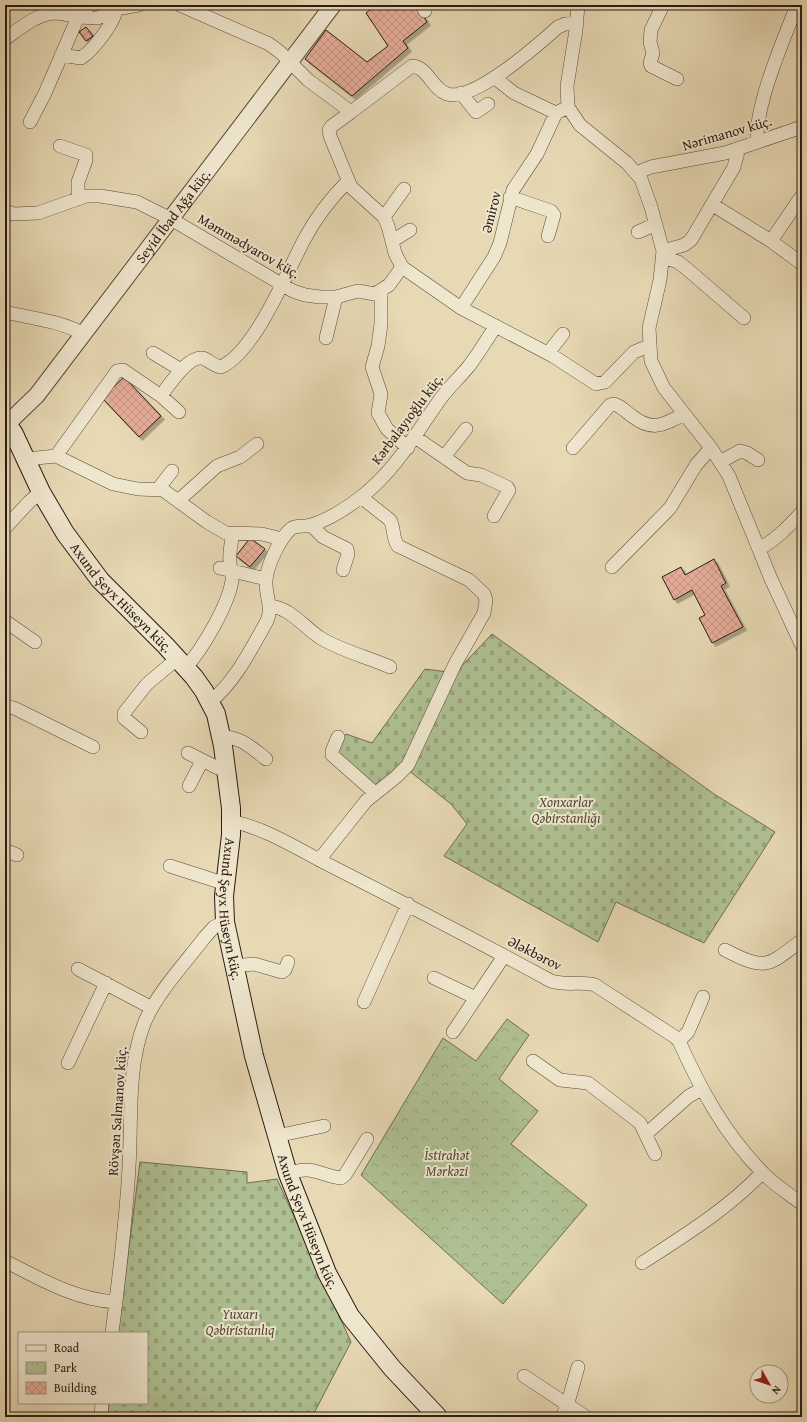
<svg xmlns="http://www.w3.org/2000/svg" width="807" height="1422" font-family="'Gentium Book Plus',serif">
<defs>
<pattern id="cemetery-stones" width="16" height="16" patternUnits="userSpaceOnUse"><rect width="16" height="16" fill="#afc092"/><path d="M2 7V4a2 2 0 0 1 4 0v3zM10 15v-3a2 2 0 0 1 4 0v3z" fill="#97a47d"/></pattern>
<pattern id="park-crowns" width="20" height="18" patternUnits="userSpaceOnUse"><rect width="20" height="18" fill="#afc092"/><path d="M2 6a3 3 0 1 1 6 0M12 15a3 3 0 1 1 6 0" fill="none" stroke="#97a47d"/></pattern>
<pattern id="building-cross-hatch" width="8" height="8" patternUnits="userSpaceOnUse"><rect width="8" height="8" fill="#e6ad99"/><path d="M0 0l8 8M0 8l8-8" fill="none" stroke="#c59483"/></pattern>
<filter id="shadow"><feDropShadow dx="3.5" dy="3.5" stdDeviation="0" flood-color="#0004"/></filter>
</defs>
<rect width="100%" height="100%" fill="#e7d9b4"/>
<filter id="stains"><feTurbulence type="fractalNoise" baseFrequency=".005" numOctaves="4"/><feColorMatrix values="0 0 0 0 .2 0 0 0 0 .09 0 0 0 0 .02 0 0 0 .5 -.17"/></filter>
<radialGradient id="worn" r=".72"><stop offset=".6" stop-color="#630" stop-opacity="0"/><stop offset="1" stop-color="#630" stop-opacity=".3"/></radialGradient>
<path fill="url(#cemetery-stones)" stroke="#6d6d52" d="M492,634L714,794L775,832L704,943L616,902L598,942L444,856L467,824L451,804L403,766L372,787L335,753L346,734L372,743L425,669L455,673Z
M140,1162L247,1172V1183L277,1179L351,1342L312,1417H107L109,1403H147V1333H118Z"/>
<path fill="url(#park-crowns)" stroke="#6d6d52" d="M507,1019L529,1035L499,1079L538,1111L511,1144L587,1205L503,1304L361,1175L443,1038L476,1061Z"/>
<path fill="url(#building-cross-hatch)" stroke="#2b1a12" filter="url(#shadow)" d="M376,5H416L427,22L403,41L408,48L352,96L305,59L326,30L367,62L388,46L366,13Z
M86,27L93,36L86,41L79,32Z
M124,377L161,416L139,437L102,398Z
M250,538L265,549L250,567L236,556Z
M714,559L726,583L721,586L743,627L712,643L699,618L705,615L692,590L674,600L662,577L681,567L685,575Z"/>
<g fill="none" stroke-linecap="round" stroke-linejoin="round">
<g stroke="#5a4a3a" stroke-width="14">
<path id="minor" d="M180,5L269,44L280,52L308,80L351,112L332,126L329,130L330,136L351,187L384,217L388,226L395,253L402,267L461,308L553,356L596,384L605,382L634,352L649,346
M422,5L425,11
M578,5L576,30L567,86L568,107L580,125L627,163L641,179L651,207L663,251L660,280L649,328L651,361L664,388L711,448L729,476L771,579L802,646
M663,5L651,30L650,42L653,53L650,63L651,66L677,79
M5,39C19,29 35,15 53,13C61,13 70,15 78,17L89,5
M61,55L81,58C92,51 117,21 116,7
M495,78L514,93L556,113
M461,93L476,112L488,104
M351,112L412,66C428,67 432,89 447,94C474,102 538,45 558,27L565,24L577,23
M30,122L45,93L78,17L98,18L116,9L139,5
M757,142C755,105 783,41 797,5
M60,146L86,155V160L78,182V198
M636,173L651,167L725,153L802,127
M510,197L551,211L554,215L548,236
M713,205L771,241L802,264
M5,211L14,214L38,213L86,196H100L137,202L171,219L293,291L305,295L320,297H336L358,291L375,294L389,285L402,267
M384,217L404,189
M638,232L656,224
M392,241L410,230
M771,241L801,197
M663,251L684,245L691,240L734,167L739,148
M663,257L678,262L687,269L744,318
M381,292V324L378,346L372,367L381,394L378,413L387,429L408,448
M461,308L494,257L500,243L513,190L537,154L556,113L568,107
M5,312C31,318 60,321 84,334
M326,338L336,297
M153,353L181,370
M548,353L563,334
M161,396L179,412
M415,437L467,473L481,475L507,487L509,490L494,516
M573,448L610,405L614,404C621,406 626,412 632,416C652,432 664,425 684,414
M56,456L117,371L123,370L161,396C168,386 188,356 202,358C208,359 213,366 221,367C255,352 287,272 304,240C315,219 332,197 348,181
M444,457L466,429
M27,459L56,456L113,484L138,489L163,490L207,522L226,533L262,534L282,539
M720,462L740,451L747,453L758,460
M158,489L172,471
M178,501L217,466L240,457L257,444
M311,525L323,537L347,549L348,554L343,570
M5,528L29,502L41,492
M759,549C777,539 789,526 802,512
M612,567L670,508L696,465L711,448
M220,568L266,579
M269,606C289,607 303,626 319,637C339,650 367,657 390,667
M5,621L35,642
M186,667C202,650 229,604 232,580C233,574 230,568 230,562C229,553 231,543 233,534
M210,702C235,682 251,649 267,621C273,607 265,595 266,580C267,567 276,548 283,538C295,521 296,529 311,525C328,520 348,507 361,497C396,470 416,433 441,398C449,387 460,377 469,366C479,353 487,339 496,326
M5,710L9,707L14,708L93,747
M141,732L124,718V713L147,684L178,658
M221,737C240,736 252,748 266,759
M338,737L332,751V755L375,793
M188,753L218,768H226
M189,786L202,761
M231,821C268,829 299,850 333,867C406,904 479,942 551,981C567,986 580,981 595,985L675,1037L679,1041C701,1090 724,1133 762,1172C773,1184 789,1194 802,1204
M5,850L17,855
M319,860L366,801L396,777L408,765L455,664L484,613L486,600L484,594L469,580L398,546C392,538 395,529 390,520L361,497
M170,866L226,884
M725,950C766,971 767,967 802,940
M234,966L254,964L282,972L285,970L288,962
M78,969L152,1008
M434,978L476,998
M364,1002L408,904
M453,1032L504,956
M679,1041L688,1032L703,997
M533,1061L560,1080L588,1083L631,1116L640,1123L655,1154
M68,1063L106,983
M646,1134L689,1096L702,1089
M276,1136L324,1126
M288,1174C312,1164 318,1175 341,1178L345,1175L367,1139
M5,1261C40,1279 76,1300 116,1302
M642,1263C685,1235 726,1210 762,1173
M112,1333C119,1278 126,1223 129,1167C132,1120 127,1068 144,1024C155,995 186,962 205,937L214,927L225,922
M524,1376L586,1417
M101,1417L102,1403
M562,1417L567,1406L578,1367"/>
</g>
<g stroke="#5a4a3a" stroke-width="18">
<g id="tertiary">
<path id="s1" d="M8,423L37,395L333,5"/>
</g>
</g>
<g stroke="#2b1a12" stroke-width="20">
<g id="secondary">
<path id="s2" d="M5,420L14,434L41,492L65,533L100,580L166,646L194,677L204,691L216,714L223,746L231,808V835L224,896L225,922L254,1056L288,1174L327,1273L350,1316L392,1368L438,1417"/>
</g>
</g>
<use href="#minor" stroke="#efe6ce" stroke-width="13"/>
<use href="#tertiary" stroke="#efe6ce" stroke-width="16"/>
<use href="#secondary" stroke="#efe6ce" stroke-width="18"/>
</g>
<g text-anchor="middle" dominant-baseline="central" stroke-width="4" stroke-linejoin="round" paint-order="stroke">
<g font-size="14" fill="#2b1a12" stroke="#efe6ce">
<text transform="translate(727 133) rotate(-16)">Nərimanov küç.</text>
<text transform="translate(491 212) rotate(-76)">Əmirov</text>
<text stroke="none"><textPath href="#s1" startOffset="265">Seyid İbad Ağa küç.</textPath></text>
<text transform="translate(249 246) rotate(30)">Məmmədyarov küç.</text>
<text transform="translate(407 419) rotate(-53)">Kərbalayıoğlu küç.</text>
<text stroke="none"><textPath href="#s2" startOffset="214">Axund Şeyx Hüseyn küç.</textPath></text>
<text stroke="none"><textPath href="#s2" startOffset="562">Axund Şeyx Hüseyn küç.</textPath></text>
<text transform="translate(535 953) rotate(27)">Ələkbərov</text>
<text transform="translate(117 1111) rotate(-86)">Rövşən Salmanov küç.</text>
<text stroke="none"><textPath href="#s2" startOffset="886">Axund Şeyx Hüseyn küç.</textPath></text>
</g>
<g font-size="14" font-style="italic" fill="#534c38" stroke="#efe6ce">
<text x="566" y="802">Xonxarlar<tspan x="566" dy="16">Qəbirstanlığı</tspan></text>
<text x="447" y="1155">İstirahət<tspan x="447" dy="16">Mərkəzi</tspan></text>
<text x="240" y="1314">Yuxarı<tspan x="240" dy="16">Qəbiristanlıq</tspan></text>
</g>
</g>
<rect width="807" height="1422" fill="none" stroke="#e7d9b4" stroke-width="20"/>
<rect x="6" y="6" width="795" height="1410" fill="none" stroke="#2b1a12" stroke-width="2"/>
<rect x="10" y="10" width="787" height="1402" fill="none" stroke="#2b1a12"/>
<rect x="18" y="1332" width="130" height="72" fill="#efe6ce" stroke="#a19483"/>
<rect x="26" y="1345" width="20" height="6" fill="#efe6ce" stroke="#a19483"/>
<text x="54" y="1352" font-size="12" fill="#2b1a12">Road</text>
<rect x="26" y="1362" width="20" height="12" fill="url(#park-crowns)" stroke="#a19483"/>
<text x="54" y="1372" font-size="12" fill="#2b1a12">Park</text>
<rect x="26" y="1382" width="20" height="12" fill="url(#building-cross-hatch)" stroke="#a19483"/>
<text x="54" y="1392" font-size="12" fill="#2b1a12">Building</text>
<g transform="translate(769 1384) rotate(129)"><circle r="19" fill="#efe6ce" stroke="#a19483"/>
<path d="M0-3L7 15L0 10L-7 15Z" fill="#8f2418"/>
<text y="-6" font-size="11" font-weight="bold" text-anchor="middle" fill="#2b1a12">N</text>
</g>
<rect width="100%" height="100%" filter="url(#stains)"/>
<rect width="100%" height="100%" fill="url(#worn)"/>
</svg>
